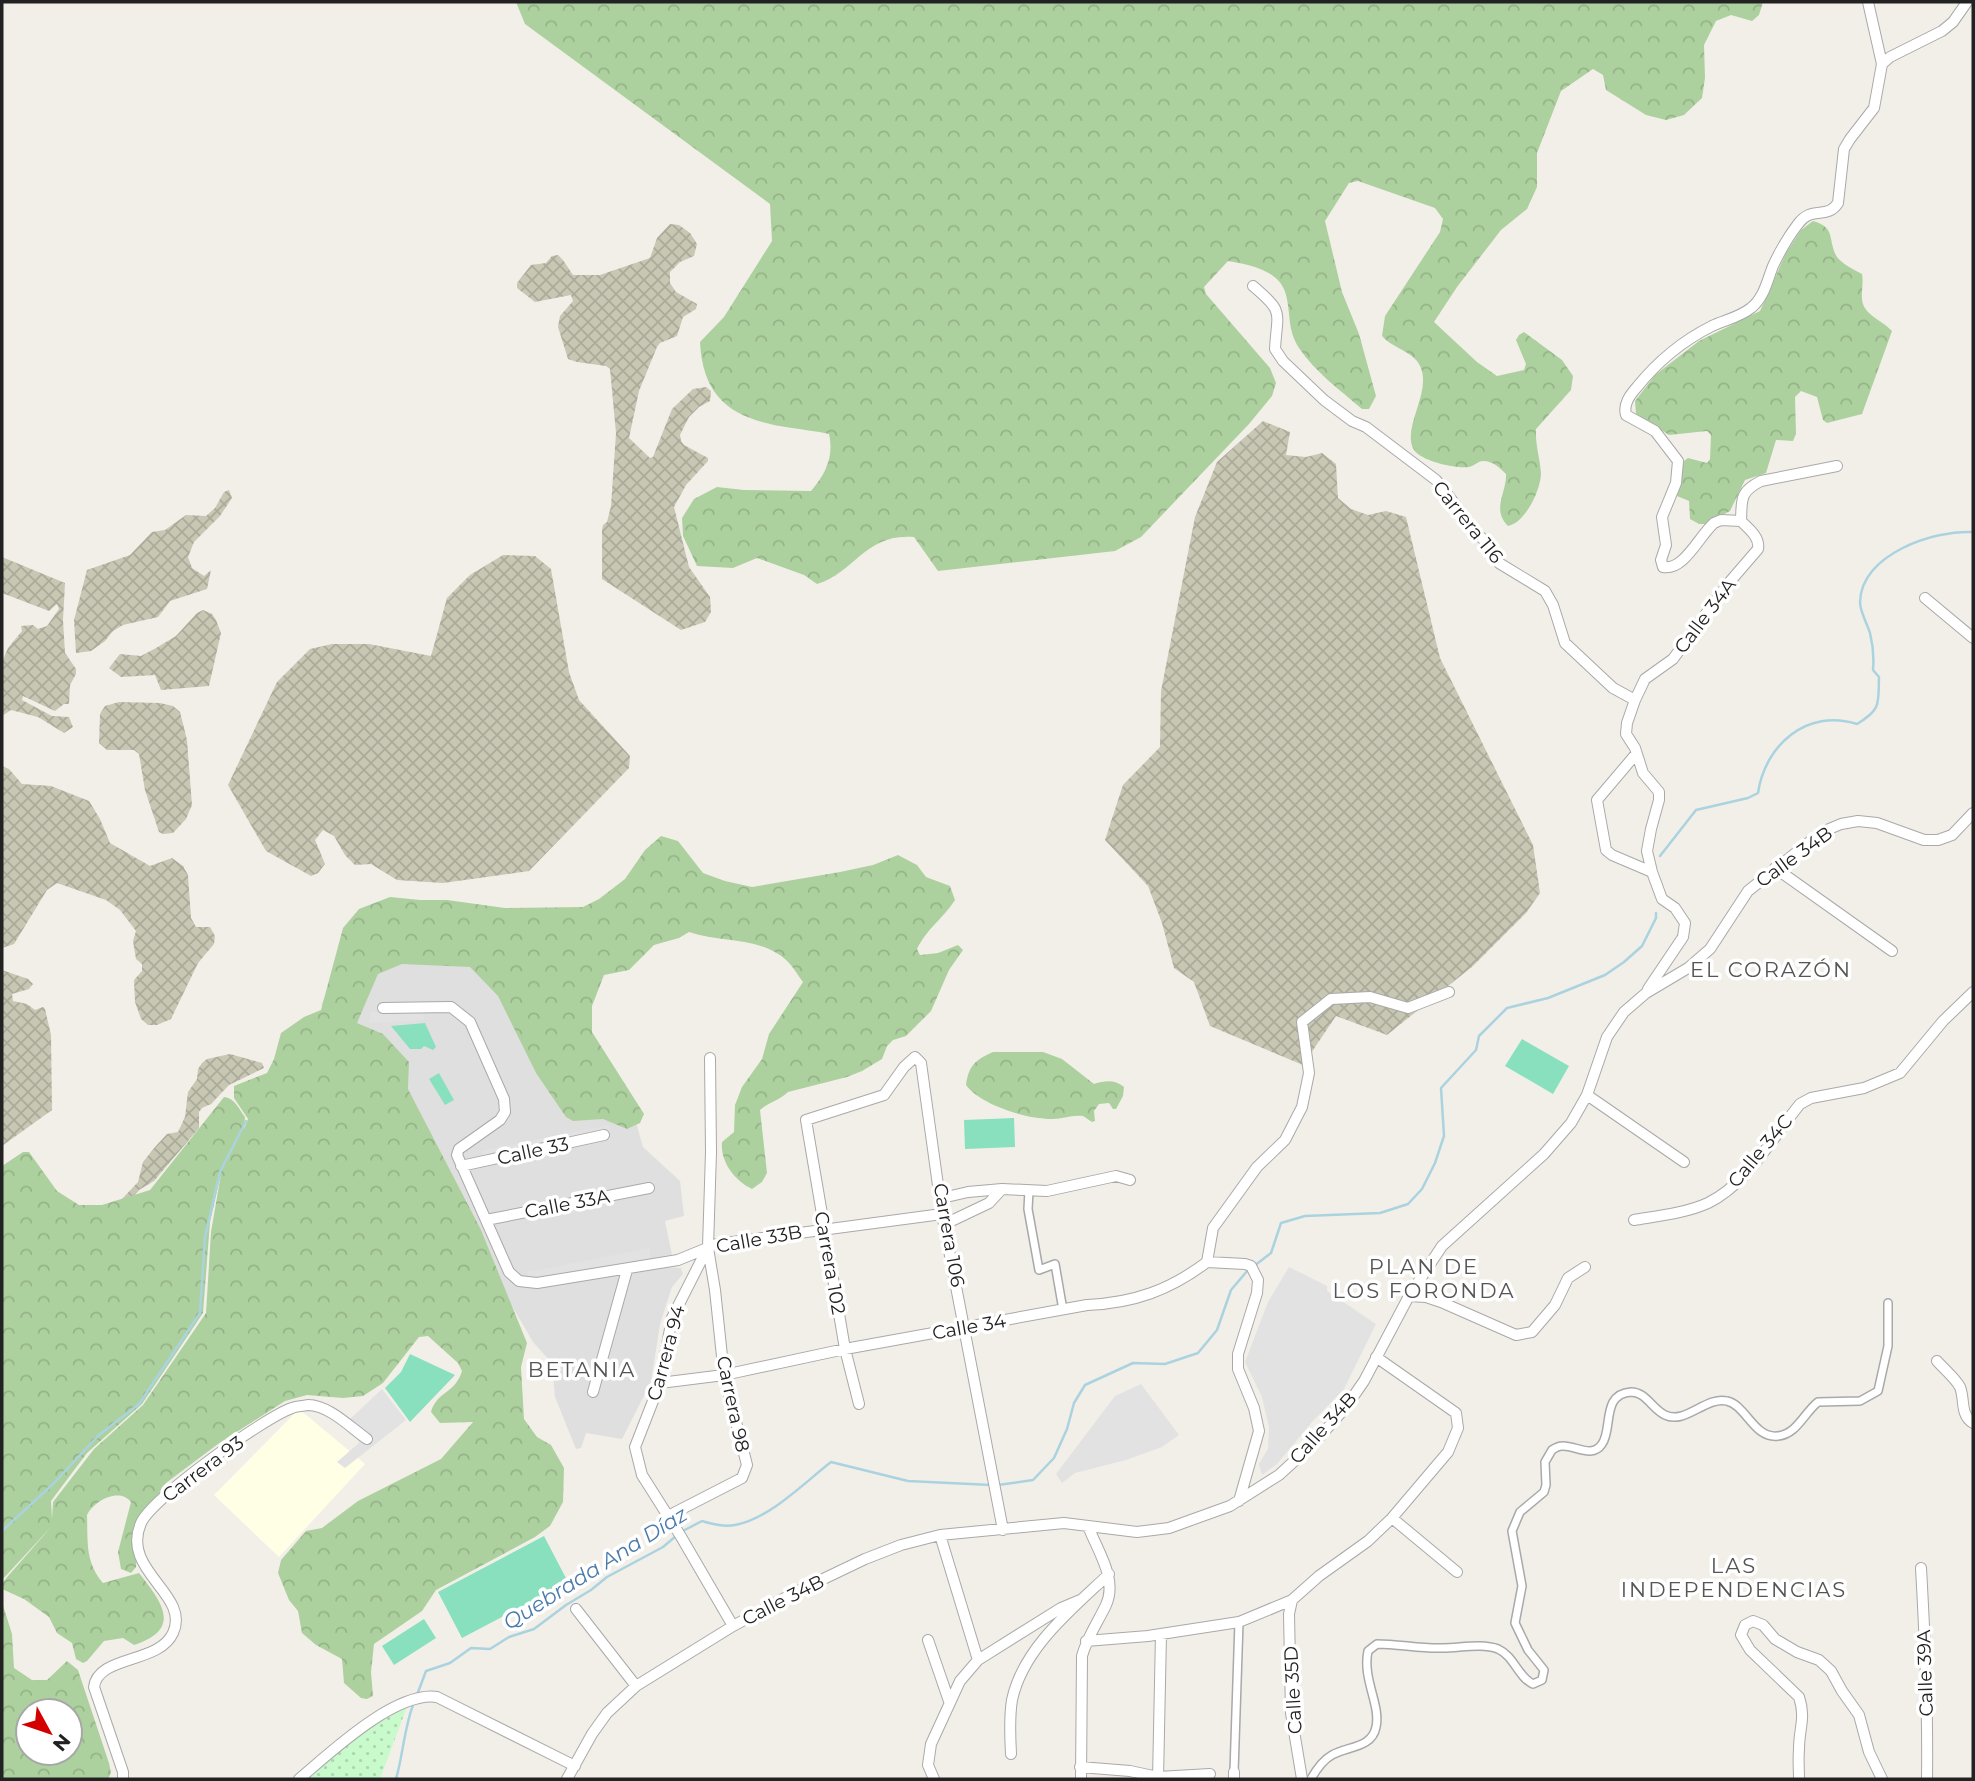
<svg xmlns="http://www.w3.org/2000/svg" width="1975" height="1781" font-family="Montserrat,sans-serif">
<defs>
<pattern id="construction-cross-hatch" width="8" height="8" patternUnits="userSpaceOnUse" patternTransform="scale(1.75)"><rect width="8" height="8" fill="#c7c7b4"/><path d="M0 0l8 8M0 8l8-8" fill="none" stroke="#abab9a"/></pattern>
<pattern id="forest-crowns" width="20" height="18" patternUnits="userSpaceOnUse" patternTransform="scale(1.75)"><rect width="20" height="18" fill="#add19e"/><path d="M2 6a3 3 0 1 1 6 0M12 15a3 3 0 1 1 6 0" fill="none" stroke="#95b388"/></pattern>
<pattern id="park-dots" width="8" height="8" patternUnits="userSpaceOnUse" patternTransform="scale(1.75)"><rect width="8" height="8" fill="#c8facc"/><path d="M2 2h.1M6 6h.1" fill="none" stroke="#acd6af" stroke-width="1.8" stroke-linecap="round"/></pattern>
</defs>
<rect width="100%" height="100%" fill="#f2efe9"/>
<path fill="#e0dfdf" d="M343,941L473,956L594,1065L625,1083L643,1147L680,1181L684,1216L665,1221L672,1255L663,1256L665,1267L681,1268L683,1274L672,1287L660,1324L651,1382L622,1439L586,1433L581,1448L576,1449L555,1397L552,1363L533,1342L373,1069L321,1005L330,986Z"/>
<path fill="#ffffe5" d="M299,1409L365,1464L279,1557L214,1495Z"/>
<path fill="url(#construction-cross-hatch)" d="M670,224L679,225L690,233L697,244L694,256L680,262L670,272V283L676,292L697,304L696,309L683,317L677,336L660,343L657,347L639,391L629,438L650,458L653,457L672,409L693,389L706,387L711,391L710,401L699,407L689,417L680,435L681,441L684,445L708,458V461L686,485L674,507L689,567L710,597L711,612L705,622L681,630L602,579V530L603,525L607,522L611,506L616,433L610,369L606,366L577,362L568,359L558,327L560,316L573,301L571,295L535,302L517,288V283L531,265L546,263L552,256L558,255L563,260L573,275H600L650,258L657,238Z
M1263,421L1290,432L1286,455L1306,457L1322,453L1336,464L1338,498L1351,509L1368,515L1386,511L1406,517L1440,658L1533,845L1540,893L1526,913L1473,966L1387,1035L1336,1016L1303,1065L1210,1026L1194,982L1174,968L1162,923L1148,886L1105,840L1123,785L1160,747L1161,691L1195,517L1217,462Z
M229,490L232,498L220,516L194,542L188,557L192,568L204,576L211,570L207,589L170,601L158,617L123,625L113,631L105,641L91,651L76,653L74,620L87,570L130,555L152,532L165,530L186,515L206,516L215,508L224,492Z
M503,555L535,556L551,569L569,672L579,700L630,756L629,768L529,871L443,883L397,880L371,864L355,865L345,855L334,836L323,830L315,840L325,864L318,873L311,876L266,851L228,785L277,682L310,649L332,644H369L431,656L447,598L470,575Z
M2,557L65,583L63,620L65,653L76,669V674L70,685L69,704H64L55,711L23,696L22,700L52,716L69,717L73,727L64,733L38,717L11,710L2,716V662L8,648L22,631L21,626L33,625L38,629L47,626L59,609L57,604L49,611L2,593Z
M203,610L212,614L216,620L221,633L209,686L161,690L155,675L121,677L109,668L120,654L141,656L156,648L176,636L197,613Z
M119,702L160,703L173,706L180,712L187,740L192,805L186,819L173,833L163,834L159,832L145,790L139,754L134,750H107L99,743L100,714L105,706Z
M2,766L9,769L22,784L51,786L89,801L100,819L110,843L150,866L172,858L183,866L188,875L191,918L196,927H210L215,936L214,944L198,963L171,1019L157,1025H148L141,1019L135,1002L134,980L142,971V964L136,959L133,941L136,931L120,910L106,900L57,883L47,890L14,944L2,948Z
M2,970L28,979L33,984L29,989L12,994L13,1001L27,1004L35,1010L43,1007L45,1009L51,1035L52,1110L2,1146Z
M230,1054L262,1063L264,1068L229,1085L211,1104L202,1108L199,1112V1128L154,1181L139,1190L130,1200L120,1201L138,1182L143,1162L155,1147L167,1134L178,1132L185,1117L188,1092L197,1079L198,1069L202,1063L207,1059Z"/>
<path fill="url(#forest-crowns)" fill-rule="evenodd" d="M516,2H1763L1759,15L1752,21L1731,15L1716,21L1704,45L1705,78L1702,98L1684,115L1666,120L1646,115L1606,90L1603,75L1593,69L1561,91L1537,153V187L1527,209L1501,230L1457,287L1434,322L1477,362L1497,376L1524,370L1526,364L1516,340L1519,335L1524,332L1562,360L1573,376L1571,390L1536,429C1535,444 1540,458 1541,473C1541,490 1525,523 1508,526C1491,509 1507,492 1506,474C1500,468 1493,461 1483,461C1478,461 1474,466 1469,467C1456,469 1421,461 1414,450C1400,427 1437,387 1417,361C1408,350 1391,347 1382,336L1385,316L1440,232L1443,219L1435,208L1358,181L1349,183L1325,221L1342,292L1359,334L1376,396L1369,409H1362C1340,390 1315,372 1299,348C1287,329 1291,314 1286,295C1280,270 1250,265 1228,261L1204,287L1206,294L1270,368L1276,383L1272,396L1249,424L1141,537L1115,551L938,571L914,537C865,533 856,572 817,584L804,575L757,558L733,568L697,566L683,536L682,518L694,499L717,487L744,490L811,491C826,473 834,457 829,434C816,431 804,430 792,428C736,420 703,402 700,342L724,317L772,241L770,204L525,24Z
M1813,221C1837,228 1827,240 1837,257C1842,264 1855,270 1862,274C1864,284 1860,295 1863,304C1867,316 1883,321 1892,331L1862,414L1827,423L1823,420L1817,397L1801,391L1795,397L1796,434L1793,441L1776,440L1766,473L1745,480L1730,511L1705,524H1699L1690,519L1689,501L1677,496L1684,461L1688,458L1707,463L1710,459L1711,435L1707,431L1669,435L1636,414L1635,401L1655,375L1699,341L1760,311L1786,253L1801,230Z
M661,836L678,841L703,873L725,881L752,887L840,872L873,865L898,855L917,865L926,877L950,886L955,900C942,920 928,927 917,949L920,955L938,953L958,945L963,950L949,970L931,1011L906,1036L893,1040L887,1046L882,1059L862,1071L847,1077L788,1092C780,1100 769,1102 760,1110L767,1173L762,1182L752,1189C735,1181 720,1162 722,1142L734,1132L735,1105L742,1087L762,1059L769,1034L803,982C797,974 792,965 785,959C757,936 722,943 689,932L679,938L654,945L629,970L604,975L592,1006V1032L644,1114L640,1123L627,1129L603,1119L573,1121L566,1117L536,1073L498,996L470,967L402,964L378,974L357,1023L383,1034L409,1062L408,1089L481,1230L527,1343L521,1367L524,1419L537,1437L551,1445L564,1468L563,1502L550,1526L535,1537L436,1590L422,1611L374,1644L371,1672L373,1696L367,1699L361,1698L344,1683L342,1659L316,1645L302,1633L298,1611L289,1600L278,1573L281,1560L306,1531L322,1528L358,1501L441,1459L473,1422L440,1423L431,1412C437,1391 455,1394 462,1371L458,1363L428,1336L419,1337L383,1383L363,1396L343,1398L307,1395L285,1401L218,1444L166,1483L138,1527L136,1567L131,1573L121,1569L118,1552L131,1502C119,1487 94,1501 87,1515C88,1542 85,1562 103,1583L139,1573C162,1602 183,1629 134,1645L123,1638L104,1641L87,1661L83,1663L76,1659L72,1643L57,1633L49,1617L24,1599L2,1589V1584L8,1576L52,1526L2,1580V1166L23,1152H29L57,1191L79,1205H102L150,1190L224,1097C235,1098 239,1109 245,1117L244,1129L248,1119L234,1098V1086L267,1073L274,1059L281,1033L304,1017L321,1010L343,928L359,909L390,897L420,900H447L505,908L583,907L599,899L625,879L645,850ZM221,1174L211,1232L206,1313L143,1405L94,1449L53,1502L52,1519L51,1501L87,1453L142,1404L203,1313L210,1222Z
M993,1052H1043L1062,1059L1094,1084C1105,1081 1114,1079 1124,1087L1123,1096L1116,1109H1113L1109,1103L1099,1104L1094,1111L1095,1121L1092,1122L1083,1116C1074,1115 1070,1117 1062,1118C1036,1123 981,1106 966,1085C969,1064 976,1060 993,1052Z
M2,1602L12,1634L14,1668L32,1680H47L67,1661L78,1670L109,1763L111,1773L108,1779H2ZM70,1711V1753H28V1711Z"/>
<path fill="url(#park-dots)" d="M408,1704L380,1779H304L347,1739Z"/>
<path fill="#88e0be" d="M425,1023L436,1047L433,1050L424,1046L421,1049H410L391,1026Z
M1522,1039L1569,1066L1553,1094L1505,1066Z
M439,1073L454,1100L445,1105L429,1079Z
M1014,1118L1015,1147L965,1149L964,1120Z
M410,1354L455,1375L410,1422L385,1388L401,1372Z
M544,1536L568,1582L462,1638L438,1592Z
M424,1619L436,1638L394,1665L382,1646Z"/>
<path fill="#e2e2e2" d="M422,1010L424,1020L369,1023L371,1012Z
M609,1125L611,1132L483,1158L481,1151Z
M650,1248V1259L528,1280L527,1272Z
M1289,1267L1327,1286V1291L1376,1324L1344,1389L1312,1422L1277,1464L1262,1475L1259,1464L1268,1449L1269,1427L1262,1397L1245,1362L1268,1302Z
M1141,1384L1179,1435L1162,1447L1126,1460L1075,1473L1062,1483L1056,1474L1115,1396Z
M382,1389L406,1420L345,1468L337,1462L359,1443L350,1419Z"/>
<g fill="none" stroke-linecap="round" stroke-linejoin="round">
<path stroke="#aad3df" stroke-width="2.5" d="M1660,856L1696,810L1748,798L1758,793C1765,745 1807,708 1857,724C1882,709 1878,703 1879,677L1873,670C1874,658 1873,645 1870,633C1867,623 1860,612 1860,602C1861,554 1934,530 1973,532
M1254,1266L1271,1253L1281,1223L1305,1216L1380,1213L1408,1204L1422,1189L1435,1163L1444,1136L1441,1088L1476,1050L1479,1036L1507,1008L1548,998L1605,975L1624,962L1642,946L1656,918V913
M998,1485L1033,1480L1054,1458L1067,1429L1074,1403L1085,1385L1133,1363L1165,1364L1198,1353L1217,1330L1231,1290L1248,1270
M2,1531L52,1485L99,1435L139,1404L200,1313L205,1237L220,1172L246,1121
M681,1532L702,1521C713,1524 723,1527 735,1525C769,1519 804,1483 831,1462L908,1481L991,1485
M417,1695L426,1671L450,1663L471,1648L490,1649L509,1637L534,1629L566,1605L591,1590L607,1577L663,1547L676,1536
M396,1779C403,1755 404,1729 413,1705"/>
<g stroke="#a9a9a9" stroke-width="10">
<path id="pedestrian" d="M1029,1191L1028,1209L1039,1270L1055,1264L1063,1310
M1234,1772L1239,1622
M1311,1779C1316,1770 1323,1760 1332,1755C1348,1746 1372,1748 1376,1727C1381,1705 1362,1679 1368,1651L1377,1644C1399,1644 1421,1649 1443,1648C1460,1648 1482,1643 1498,1649C1514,1656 1518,1677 1533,1684L1542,1680L1544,1670L1528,1650L1515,1623L1522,1586L1512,1531L1520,1512L1544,1492L1546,1485L1545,1462L1552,1450C1555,1448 1559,1446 1562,1446C1575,1445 1592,1459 1602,1444C1613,1429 1601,1394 1631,1392C1646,1392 1652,1409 1665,1415C1685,1425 1706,1396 1727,1401C1746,1405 1754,1439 1778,1436C1797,1434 1804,1413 1818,1402L1860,1401L1878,1391L1888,1346V1303"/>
</g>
<g stroke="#a9a9a9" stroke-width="12">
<path id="minor" d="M1868,2L1882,64
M1253,286C1285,313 1277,311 1275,349L1283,361L1324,400L1352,421L1366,427L1436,480L1461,512L1469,527L1484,540L1499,563L1545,591L1553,605L1565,643L1613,688L1635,700
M1741,521L1721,520L1714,523C1699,536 1684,571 1663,567L1661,560L1666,545L1662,517L1676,483L1678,461L1655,431L1626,415C1623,404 1630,395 1637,387C1658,361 1682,341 1712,326C1725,320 1740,317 1751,308C1764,298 1767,281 1773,266C1780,251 1788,237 1798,224C1812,205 1827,220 1838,203L1844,149L1850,139L1874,108L1882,64L1890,57L1942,31L1953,22L1967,2
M1925,598L1973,638
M1636,754L1597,800L1606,850L1612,855L1652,872
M1775,868L1892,951
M1648,989L1683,937L1685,923L1675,908L1662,899L1652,872L1647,851L1651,829L1659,800V792L1643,773L1635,748L1626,734L1627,723L1635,700L1645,679L1673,659L1727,585L1758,549C1760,537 1749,529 1741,521C1742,500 1739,492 1761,481L1837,466
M383,1008L451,1007L470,1022L504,1099L505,1112L500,1120L459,1149L457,1155L509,1272L519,1281L537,1283L678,1260L717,1244L942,1214
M710,1058L711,1152L708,1247L672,1318L660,1383L635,1447L642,1475L680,1535L733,1626
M1587,1095L1684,1162
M461,1166L604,1135
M942,1198L968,1192L1002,1189
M486,1220L649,1188
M1634,1220C1658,1216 1686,1213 1708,1203C1747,1184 1773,1137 1800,1104L1811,1098L1864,1088L1900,1073L1943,1021L1973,992
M945,1224L989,1203L1002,1189L1047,1191L1116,1176L1130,1180
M1409,1296L1426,1297L1441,1302L1516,1335L1532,1332L1555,1305L1568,1278L1585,1267
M1937,1361C1944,1369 1955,1378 1960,1387C1965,1400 1960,1415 1973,1423
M660,1383L724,1375L845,1349L1087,1305C1134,1303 1170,1290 1207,1262
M593,1392L627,1270
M859,1404L845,1349L806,1120L884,1095L904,1067L915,1057L921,1063L942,1214L1003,1530
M1239,1501L1259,1431L1254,1408L1238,1369V1354L1257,1293L1258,1280L1251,1266L1245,1264L1207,1262L1213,1228L1257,1167L1285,1140L1302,1107L1309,1073L1302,1022L1331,999L1370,997L1408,1008L1449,992
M668,1516L742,1478L747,1465L724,1375L715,1290L708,1248
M1392,1518L1457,1572
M940,1535L978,1660
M1921,1568C1925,1638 1928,1708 1927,1779
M1292,1600L1289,1614L1291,1713L1302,1779
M576,1609L636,1686
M928,1640L949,1701
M1086,1641L1148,1636L1239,1622L1292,1600L1319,1576L1368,1541L1392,1518L1448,1452L1458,1428L1456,1413L1376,1357
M1011,1754C1010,1736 1009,1718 1012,1700C1023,1648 1072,1609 1109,1574
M1080,1767L1130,1771L1158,1777L1210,1774
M123,1779V1772L94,1687C98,1655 159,1664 173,1633C191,1594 120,1571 141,1523C152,1498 265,1417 292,1408C297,1406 304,1406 308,1405C329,1405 351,1428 367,1439
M299,1779C330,1753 395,1691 437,1697L575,1766
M567,1779L592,1734L607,1713L636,1686L733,1626L796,1592L865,1559L901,1545L940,1535L1064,1523L1137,1532L1169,1528L1230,1506L1279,1475L1315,1442L1346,1407L1364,1381L1409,1296L1442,1246L1544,1154L1571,1123L1587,1095L1607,1037L1624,1012L1646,993L1688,968L1710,949L1748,891L1822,832L1841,824L1858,821L1877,823L1924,840H1938L1952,835L1973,813
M934,1779L928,1765L931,1744L960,1681L978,1660L1061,1608L1080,1600
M1081,1779L1082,1656C1087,1637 1098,1622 1106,1605C1118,1579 1097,1550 1088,1526
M1158,1779L1161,1634
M1234,1779V1772
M1799,1779C1799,1769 1798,1759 1799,1749C1799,1728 1806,1718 1799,1697L1750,1650L1741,1635L1745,1625L1753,1621L1763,1625L1775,1639L1797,1652L1819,1660L1831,1671L1842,1691L1859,1715L1869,1752L1882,1779"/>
</g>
<use href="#pedestrian" stroke="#fff" stroke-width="7"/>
<use href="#minor" stroke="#fff" stroke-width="10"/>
</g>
<g text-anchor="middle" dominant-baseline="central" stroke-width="7" stroke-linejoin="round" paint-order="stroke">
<g font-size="19" fill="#222" stroke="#fff">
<text transform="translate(1468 522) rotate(51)">Carrera 116</text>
<text transform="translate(1705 616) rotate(-53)">Calle 34A</text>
<text transform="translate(1794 857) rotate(-36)">Calle 34B</text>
<text transform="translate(533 1151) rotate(-12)">Calle 33</text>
<text transform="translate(1760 1151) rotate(-50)">Calle 34C</text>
<text transform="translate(567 1204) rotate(-11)">Calle 33A</text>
<text transform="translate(949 1235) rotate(80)">Carrera 106</text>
<text transform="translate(759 1239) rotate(-10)">Calle 33B</text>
<text transform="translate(830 1263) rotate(80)">Carrera 102</text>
<text transform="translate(969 1327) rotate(-10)">Calle 34</text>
<text transform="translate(666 1353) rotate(-75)">Carrera 94</text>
<text transform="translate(733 1404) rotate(78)">Carrera 98</text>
<text transform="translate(1323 1428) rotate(-48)">Calle 34B</text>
<text transform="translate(203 1469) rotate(-37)">Carrera 93</text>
<text transform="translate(783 1600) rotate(-27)">Calle 34B</text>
<text transform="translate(1925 1673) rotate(-92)">Calle 39A</text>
<text transform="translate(1293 1690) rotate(-93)">Calle 35D</text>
</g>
<g font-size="21" letter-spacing="2" fill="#555" stroke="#fff">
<text x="1771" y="969">EL CORAZÓN</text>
<text x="1424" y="1266">PLAN DE<tspan x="1424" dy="24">LOS FORONDA</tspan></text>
<text x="582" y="1369">BETANIA</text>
<text x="1734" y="1565">LAS<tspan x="1734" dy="24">INDEPENDENCIAS</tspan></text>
</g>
<g font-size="21" font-style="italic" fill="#4a7aab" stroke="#fff">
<text transform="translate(595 1568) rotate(-32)">Quebrada Ana Díaz</text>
</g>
</g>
<rect width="1975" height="1781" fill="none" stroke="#222222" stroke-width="7"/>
<g transform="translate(49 1732) rotate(130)"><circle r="33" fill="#ffffff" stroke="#a7a7a7" stroke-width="2"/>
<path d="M0-5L12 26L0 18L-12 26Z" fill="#d40000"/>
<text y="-10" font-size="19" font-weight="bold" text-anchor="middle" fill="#222222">N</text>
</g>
</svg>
